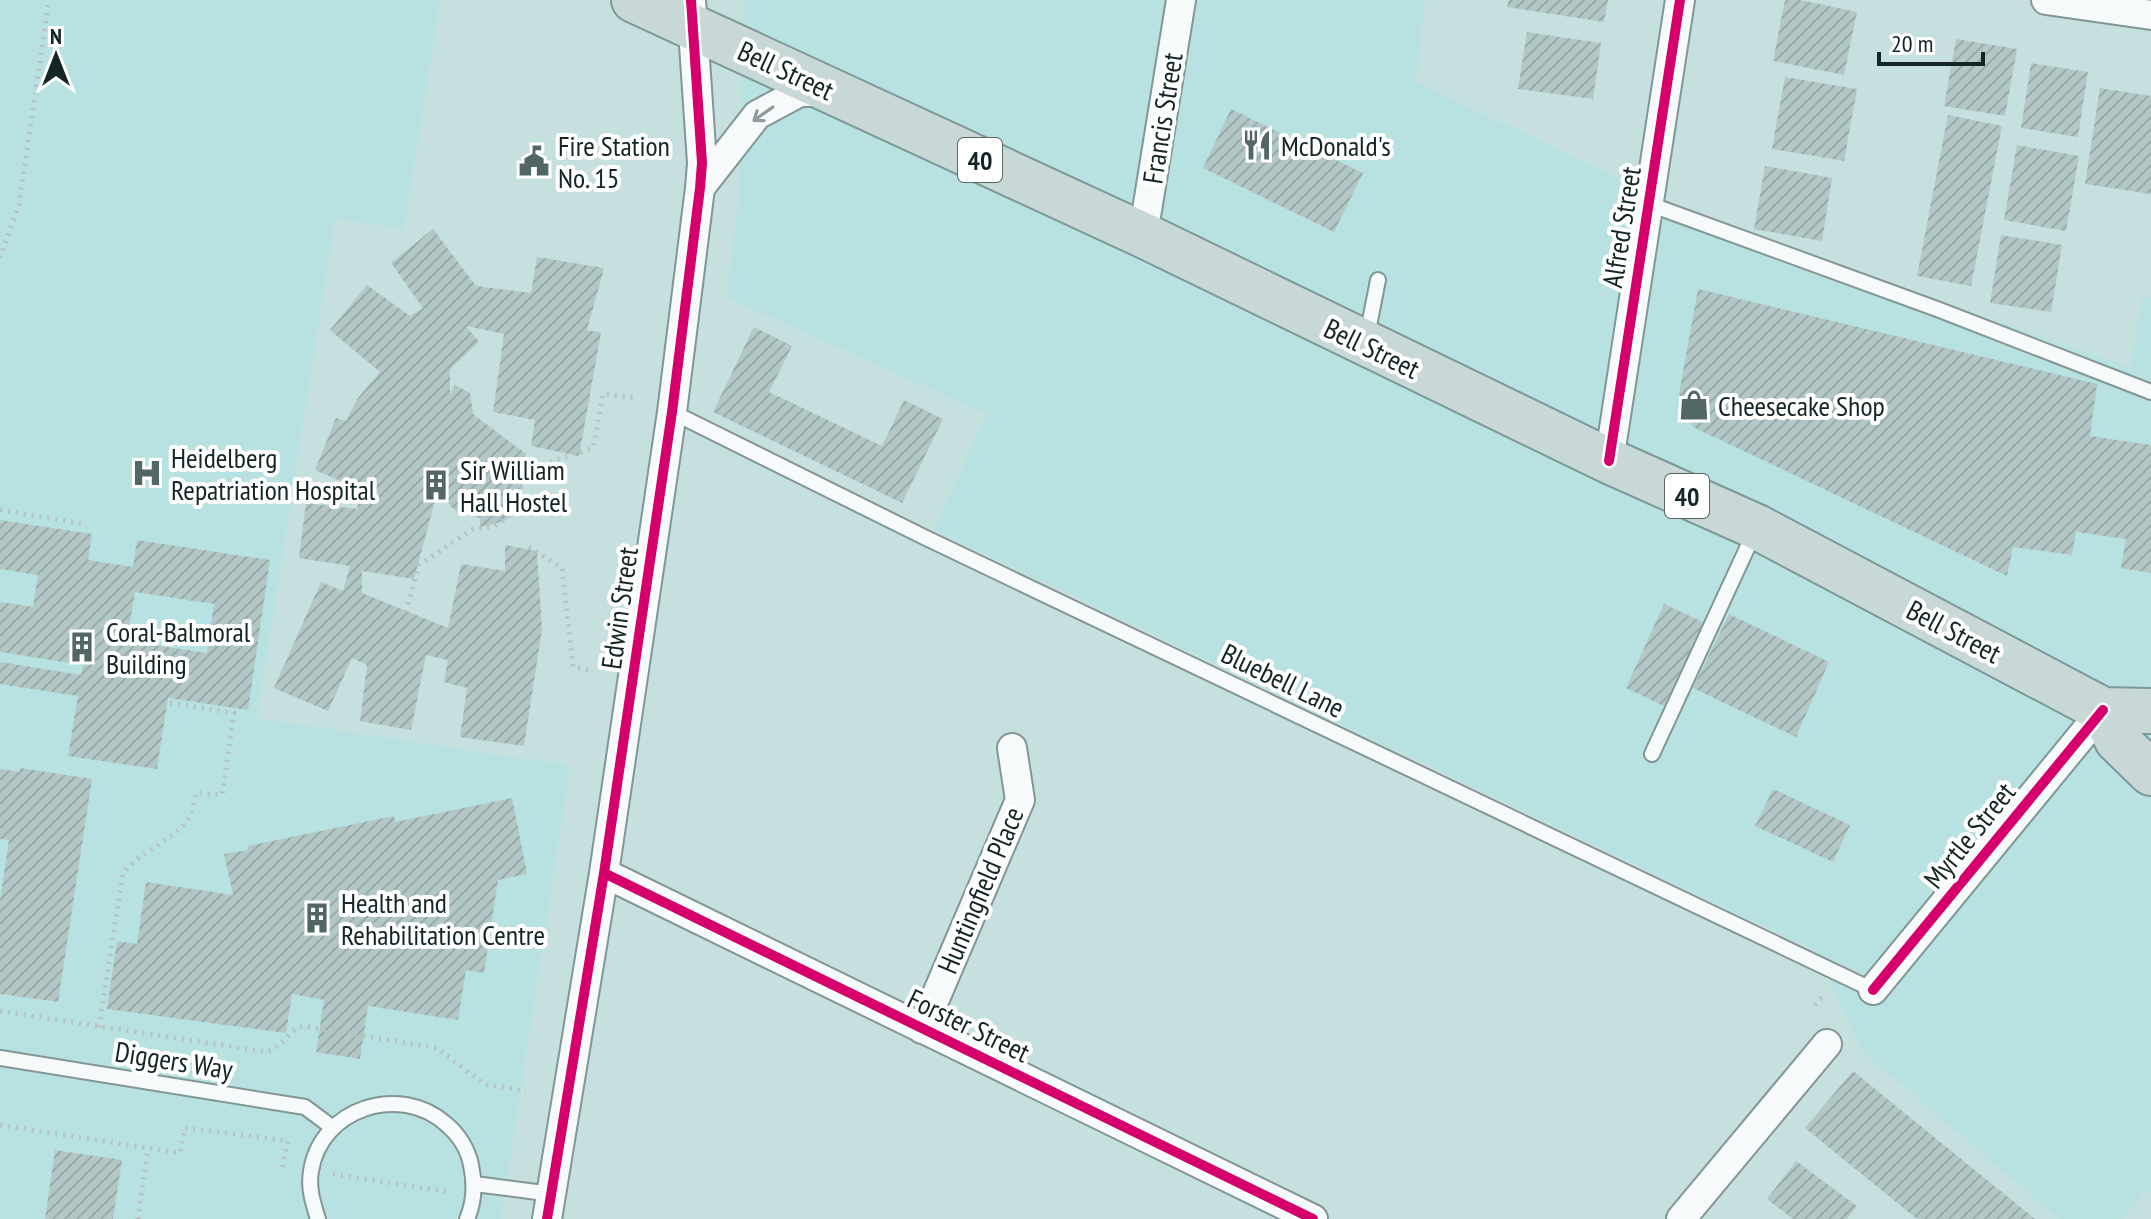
<svg xmlns="http://www.w3.org/2000/svg" width="2151" height="1219" font-family="'PT Sans Narrow',sans-serif">
<defs>
<pattern id="building-hatch" width="6" height="6" patternUnits="userSpaceOnUse" patternTransform="scale(2)"><rect width="6" height="6" fill="#b2c7c6"/><path d="M-1 1l2-2M0 6l6-6M5 7l2-2" fill="none" stroke="#98abaa"/></pattern>
</defs>
<rect width="100%" height="100%" fill="#c6e0df"/>
<path fill="#b7e2e1" d="M0,0H440L404,229L335,219L257,718L570,766L501,1219H0Z
M743,0H1425L1416,82L1697,216L2130,368L2142,297L2151,298V1193L2147,1189L2121,1219H2059L1862,1051L1816,951L934,529L987,414L726,297L739,200Z"/>
<path fill="url(#building-hatch)" fill-rule="evenodd" d="M1509,0H1608L1604,22L1507,7Z
M1785,0H1800L1857,12L1844,75L1773,61Z
M1527,32L1601,43L1593,99L1518,89Z
M1956,39L2017,49L2005,116L1944,106Z
M2031,63L2088,72L2078,137L2021,128Z
M1785,77L1857,89L1844,161L1772,149Z
M2100,88L2151,96V194L2085,184Z
M1231,109L1363,173L1334,232L1203,168Z
M1948,115L2002,126L1971,286L1917,276Z
M2017,145L2079,156L2066,231L2004,220Z
M1765,166L1832,178L1822,241L1754,229Z
M433,229L476,286L531,293L537,257L604,268L587,330L601,333L579,456L531,446L535,420L493,412L504,334L466,326L479,342L450,369V395L455,385L470,393L473,414L526,454L522,465V494L517,508L505,521L480,527V518L458,513L444,499L436,497L414,579L362,571V593L448,628L461,564L505,571V545L537,551L542,629L524,746L460,737L467,688L444,682L448,660L426,655L411,730L360,721L367,665L352,658L328,711L274,688L321,582L343,591L350,566L299,558L306,503L357,509L362,490L315,470L336,418L346,421L358,398L380,372L330,330L367,285L410,316L423,308L391,263Z
M2001,235L2062,245L2051,312L1990,303Z
M1698,289L2097,384L2090,436L2151,445V573L2121,568L2126,539L2076,532L2072,555L2013,547L2007,576L1693,427L1679,394Z
M754,327L792,346L769,392L882,446L904,400L943,419L902,503L713,412Z
M0,520L92,534L88,560L133,567L137,540L270,560L248,710L168,698L157,769L68,756L78,696L0,684V662L81,675L83,665L0,652V602L33,607L38,575L0,569ZM135,592L214,604L207,653L127,641Z
M1664,604L1703,622L1664,706L1626,688Z
M1729,614L1829,662L1796,737L1693,688Z
M20,768L92,779L58,1002L0,994V901L9,840L0,839V769L20,772Z
M1773,789L1850,825L1833,862L1755,826Z
M512,798L527,874L498,880L484,973L466,970L458,1020L368,1006L360,1059L316,1052L324,1000L292,994L286,1033L107,1009L117,941L137,944L146,882L233,895L224,854L248,850V846L394,816L395,822Z
M1853,1071L2035,1219H1917L1805,1128Z
M55,1150L122,1160L113,1219H45Z
M1796,1161L1857,1206L1847,1219H1793L1767,1199Z"/>
<g fill="none" stroke-linecap="round" stroke-linejoin="round">
<g stroke="#829695" stroke-width="18">
<path id="service" d="M1649,204L1937,309L2151,392
M1367,336L1378,280
M672,412L924,537L1873,990
M1652,754L1755,531
M0,1058L305,1107L333,1128
M475,1184L552,1194
M318,1219C313,1203 308,1188 311,1171C321,1108 400,1083 446,1124C458,1134 468,1149 471,1165C475,1184 475,1201 467,1219"/>
</g>
<g stroke="#829695" stroke-width="32">
<path id="minor" d="M2046,0L2151,15
M700,188L757,115L800,92H826
M1143,235L1181,0
M1609,461L1680,0
M604,873L1313,1219
M1873,990L2103,710
M922,1029L1020,800L1012,748
M547,1219L604,873L672,412L700,188L702,163L691,0
M1681,1219L1827,1044"/>
</g>
<g stroke="#7c9897" stroke-width="48">
<path id="trunk" d="M634,0L1143,235L1609,461L1757,527L2103,710L2151,711
M2103,710L2117,740L2151,773"/>
</g>
<path stroke="#b8c1c1" stroke-width="5" stroke-dasharray="2 6" stroke-linecap="butt" d="M0,258L19,205L49,0
M550,462L593,448L603,394L635,398
M0,510L84,524
M529,547L562,568L573,667L593,671
M406,612L419,565L473,529L493,527L509,516L517,506L523,473
M1815,1005L1825,994
M0,1011L266,1052C282,1048 287,1031 303,1026L437,1048L484,1084L526,1091
M99,1027L123,873C140,851 174,841 189,818C193,812 194,800 196,793L222,795L234,713L170,703
M0,1125L180,1153L185,1128L288,1141L282,1168L287,1169
M333,1174L449,1192
M138,1219L148,1148"/>
<use href="#service" stroke="#f6fafa" stroke-width="14"/>
<use href="#minor" stroke="#f6fafa" stroke-width="28"/>
<use href="#trunk" stroke="#c8d8d7" stroke-width="44"/>
<g stroke="#fff" stroke-width="15">
<path id="cycleway" d="M1609,461L1680,0
M604,873L1313,1219
M1873,990L2103,710
M547,1219L604,873L672,412L700,188L702,163L691,0"/>
</g>
<use href="#cycleway" stroke="#d6006c" stroke-width="10"/>
</g>
<defs><path id="oneway-shaft" d="M-6 0H5M1.5-3L5.5 0L1.5 3" fill="none" stroke-width="1.6" stroke-linecap="round" stroke-linejoin="round" transform="scale(2)"/></defs>
<use stroke="#909a9a" href="#oneway-shaft" transform="translate(763 114) rotate(145)"/>
<defs>
<g id="restaurant-bare" transform="scale(2.4)"><path d="M-5-6h1v4h1v-4h1v4h1v-4h1v5L-1.5 .5V6h-2V.5L-5-1ZM5-6V6H3V1.5H1.5Q1.5-4 5-6Z" fill="#526666" stroke="#fff" stroke-width="2.5" paint-order="stroke"/></g>
<g id="civic-bare" transform="scale(2.4)"><path d="M-.6-6.5H3V-4.5H.6V-3L4-1V1h2V6H-6V1h2V-1L-.6-3ZM-1.2 2.5V6h2.4V2.5Z" fill="#526666" stroke="#fff" stroke-width="2.5" paint-order="stroke"/></g>
<g id="shop-bare" transform="scale(2.4)"><path d="M-5-2.5h2.3a2.7 3.5 0 0 1 5.4 0H5L5.5 6h-11ZM-1.5-2.5h3a1.5 2.3 0 0 0-3 0Z" fill="#526666" stroke="#fff" stroke-width="2.5" paint-order="stroke"/></g>
<g id="hospital-bare" transform="scale(2.4)"><path d="M-5-5h3v3.5h4V-5h3V5h-3V1.5h-4V5h-3Z" fill="#526666" stroke="#fff" stroke-width="2.5" paint-order="stroke"/></g>
<g id="building-bare" transform="scale(2.4)"><path d="M-4-6H4V6H1V3H-1V6H-4ZM-2.5-4.3h1.7v1.8h-1.7ZM.8-4.3h1.7v1.8H.8ZM-2.5-1h1.7V.8h-1.7ZM.8-1h1.7V.8H.8Z" fill="#526666" stroke="#fff" stroke-width="2.5" paint-order="stroke"/></g>
</defs>
<g fill-rule="evenodd">
<use href="#restaurant-bare" x="1257" y="145"/>
<use href="#civic-bare" x="534" y="161"/>
<use href="#shop-bare" x="1694" y="405"/>
<use href="#hospital-bare" x="147" y="473"/>
<use href="#building-bare" x="436" y="485"/>
<use href="#building-bare" x="82" y="647"/>
<use href="#building-bare" x="317" y="918"/>
</g>
<g text-anchor="middle" dominant-baseline="central" stroke-width="8" stroke-linejoin="round" paint-order="stroke">
<g fill="#fff" stroke="#5a6666" stroke-width="2">
<rect x="958" y="138" width="44" height="44" rx="6"/>
<rect x="1665" y="474" width="44" height="44" rx="6"/>
</g>
<g font-size="26" font-weight="bold" fill="#132525">
<text x="980" y="160">40</text>
<text x="1687" y="496">40</text>
</g>
<g font-size="28" fill="#132525" stroke="#fff">
<text transform="translate(786 70) rotate(25)">Bell Street</text>
<text transform="translate(1162 118) rotate(-81)">Francis Street</text>
<text transform="translate(1621 227) rotate(-81)">Alfred Street</text>
<text transform="translate(1372 348) rotate(26)">Bell Street</text>
<text transform="translate(619 608) rotate(-82)">Edwin Street</text>
<text transform="translate(1954 631) rotate(28)">Bell Street</text>
<text transform="translate(1283 680) rotate(26)">Bluebell Lane</text>
<text transform="translate(1969 835) rotate(-51)">Myrtle Street</text>
<text transform="translate(980 890) rotate(-67)">Huntingfield Place</text>
<text transform="translate(969 1025) rotate(26)">Forster Street</text>
<text transform="translate(174 1060) rotate(9)">Diggers Way</text>
</g>
<g font-size="28" fill="#132525" stroke="#fff" text-anchor="start">
<text x="558" y="145">Fire Station<tspan x="558" dy="32">No. 15</tspan></text>
<text x="1281" y="145">McDonald's</text>
<text x="1718" y="405">Cheesecake Shop</text>
<text x="171" y="457">Heidelberg<tspan x="171" dy="32">Repatriation Hospital</tspan></text>
<text x="460" y="469">Sir William<tspan x="460" dy="32">Hall Hostel</tspan></text>
<text x="106" y="631">Coral-Balmoral<tspan x="106" dy="32">Building</tspan></text>
<text x="341" y="902">Health and<tspan x="341" dy="32">Rehabilitation Centre</tspan></text>
</g>
</g>
<g transform="translate(56 56)" stroke="#ffffff" stroke-width="6" paint-order="stroke">
<path d="M0-6L14 30L0 20L-14 30Z" fill="#132525"/>
<text y="-12" font-size="22" font-weight="bold" text-anchor="middle" fill="#132525">N</text>
</g>
<path d="M1879 52v12h104v-12" fill="none" stroke="#132525" stroke-width="4"/>
<text x="1891" y="52" font-size="24" fill="#132525" stroke="#ffffff" stroke-width="6" paint-order="stroke">20 m</text>
</svg>
